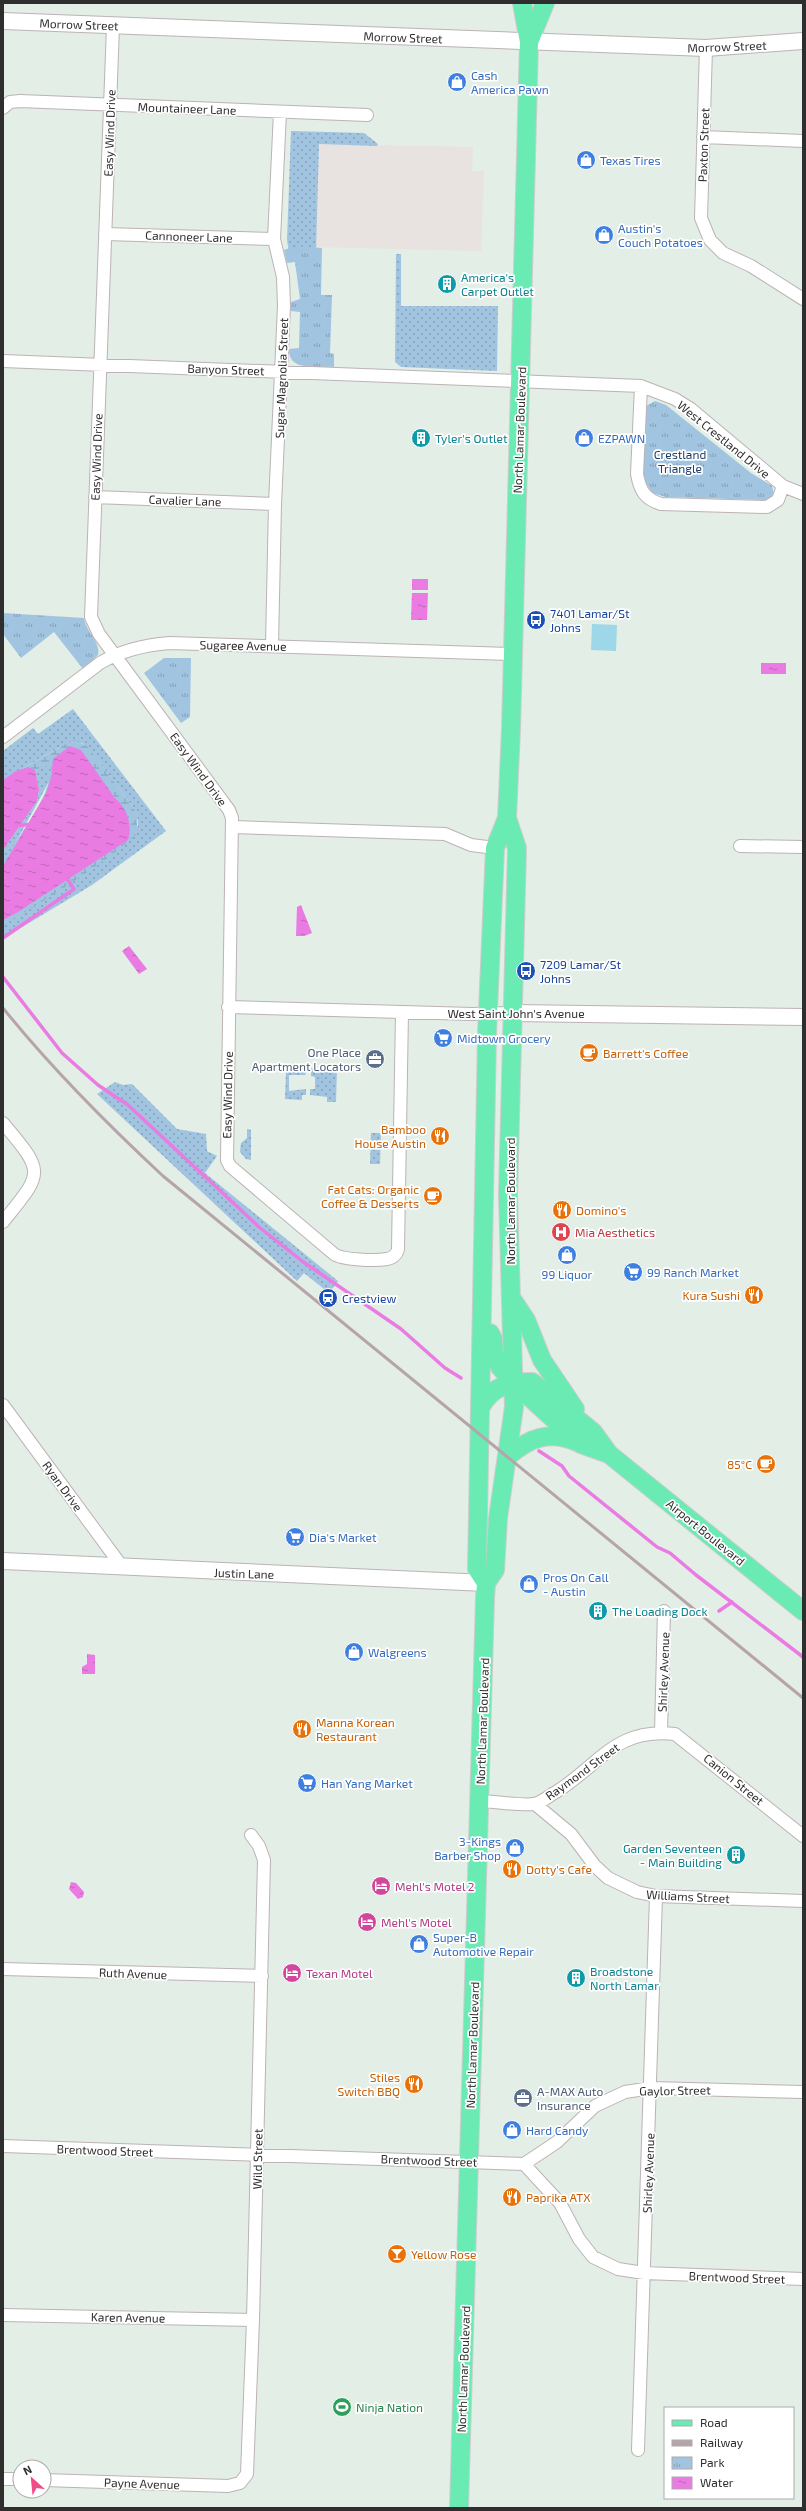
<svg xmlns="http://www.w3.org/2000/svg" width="806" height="2511" font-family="'Exo 2',sans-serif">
<defs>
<pattern id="grass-dots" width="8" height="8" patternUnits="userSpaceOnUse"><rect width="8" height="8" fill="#a1c4e1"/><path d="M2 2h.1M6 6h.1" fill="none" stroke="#84a0b7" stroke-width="1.8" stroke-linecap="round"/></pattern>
<pattern id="wetland-marsh" width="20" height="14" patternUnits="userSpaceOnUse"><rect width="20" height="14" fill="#a1c4e1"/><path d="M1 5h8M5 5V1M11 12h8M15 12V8" fill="none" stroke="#84a0b7"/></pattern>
<pattern id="park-tufts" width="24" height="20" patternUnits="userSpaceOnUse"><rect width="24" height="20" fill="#a1c4e1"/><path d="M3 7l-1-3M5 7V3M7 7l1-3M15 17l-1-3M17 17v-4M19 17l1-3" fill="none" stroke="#84a0b7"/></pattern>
<pattern id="water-ripples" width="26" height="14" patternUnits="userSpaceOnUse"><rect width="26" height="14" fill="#ea7be2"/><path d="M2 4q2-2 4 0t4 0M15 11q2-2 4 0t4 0" fill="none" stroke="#be65b8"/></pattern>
</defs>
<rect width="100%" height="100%" fill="#e2eee6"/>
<path fill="#e8e2e1" d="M319,144L473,147L472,171H484L481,251L316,247Z"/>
<path fill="url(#grass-dots)" d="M291,131L364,133L378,144L377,146L319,144L316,252L289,253L287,240Z
M396,254H401V306H498L497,371L401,367L395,362Z
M73,709L166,831L92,885L14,932L3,936V923L17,916L72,882L138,826L137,814L134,808L93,754L82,743L60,747L3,780V751L33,728L38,734Z
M46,765H51V778L3,866V850L37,801L39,789L35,770Z
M311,1068L337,1069L336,1102H327V1097L310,1095V1089H315V1077L311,1076Z
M286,1072H306L305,1075H289V1091L306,1089V1095H302V1100L285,1099Z
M115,1082L123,1085L132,1084L177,1129L206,1134L207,1151L217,1156L205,1173L338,1281L329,1293L304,1273L297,1281L97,1094Z
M247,1129L251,1130V1160L246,1159L240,1152L241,1143L247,1138Z
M371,1133H381L380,1164H370Z"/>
<path fill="url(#wetland-marsh)" d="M75,740L88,747L134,808L137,814V833C128,847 20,919 3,923V911L115,798L111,793L3,866C17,833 51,802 51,765L35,770L39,789L37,801L3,850V780L69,742Z"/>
<path fill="url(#park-tufts)" d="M295,246L322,248L321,295H332L330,353L334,354V367C318,366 288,372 289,349L299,348L300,312L291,311V302L300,299L295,262L287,263L284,250Z
M655,401L666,405L751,473L772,486L774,494L767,500L666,497L652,493L644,479V410L646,406Z
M3,613L84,618C86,632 101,642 98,655L83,669L54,632L21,658L3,634Z
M164,658H191L190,717L181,723L144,673Z"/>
<path fill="#9ed7e8" d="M592,624L617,625L616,651L591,650Z"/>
<path fill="url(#water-ripples)" d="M412,579H428V590H412Z
M412,593H428L427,620H411Z
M761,663H786V674H761Z
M70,746L81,750L115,798C127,808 133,825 128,840L18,912L3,920V866L46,793L51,778L53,759Z
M28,767L35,770L39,789L37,801L3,850V780L16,771Z
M301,905L312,933L304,936H296L297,907Z
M129,946L147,969L139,974L122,951Z
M87,1654L95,1655V1674H82V1667L87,1664Z
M71,1882L76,1883L84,1892L83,1897L78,1899L69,1889Z"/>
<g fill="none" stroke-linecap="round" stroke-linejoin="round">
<path stroke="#ea7be2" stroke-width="3.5" d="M16,826L32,824
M3,938L74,889L65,876
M3,977L62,1053L98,1085L128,1105L259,1227L302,1261L401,1329L445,1368L461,1378
M539,1451L562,1466L569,1476L657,1547L670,1553L696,1575L803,1657
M719,1611L732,1602"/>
<g stroke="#bdb2b6" stroke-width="14">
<path id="street" d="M113,26L91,617L99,634L229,810L232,818L227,1160L230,1166L334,1254C342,1260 376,1261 387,1259C393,1258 397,1254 398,1249L402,1012
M706,48L701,218L710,240L723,253L751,266L803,299
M3,108L10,102L20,101L367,115
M703,137L803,141
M105,234L274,239
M3,361L641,386L675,399L691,409L783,486
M641,386L637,474C640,491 645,499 661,504L767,507L778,500L783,486L803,494
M95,497L275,504
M272,645L275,504L284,306L283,277L274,239L280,112
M3,737L100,663C122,650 144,645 170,643L513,654
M233,827L445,834L471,845L495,848
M740,846L803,847
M228,1007L472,1014L514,1013
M3,1123C46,1174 43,1172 3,1222
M3,1405L123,1568
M661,1732L664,1611
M479,1801C494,1801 522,1806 534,1804C541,1803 550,1795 556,1792C601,1764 614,1728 675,1734L803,1836
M535,1804L571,1834L595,1866L608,1878L637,1892L656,1896L803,1901
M3,1969L262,1976
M3,2146L524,2164L560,2203L579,2239L593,2257L618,2269L644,2273L803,2279
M524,2164L557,2142L595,2106L625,2092L651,2088L803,2092
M3,2315L253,2320
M638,2450L656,1896
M3,2479H20
M44,2480L228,2486L240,2483L247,2474L253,2320L264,1860L259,1846L251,1835"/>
</g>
<g stroke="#bdb2b6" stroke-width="18">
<path id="secondary" d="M3,21L706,48L803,41
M514,1013L803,1017
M3,1561L486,1583"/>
</g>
<g stroke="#cdcdcd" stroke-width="20">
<path id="primary" d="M529,42L545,3
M512,1299L526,1320L542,1360L575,1409
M490,1333L493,1339L494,1354L500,1367L513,1382L581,1444L609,1454
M480,1408C492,1386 508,1382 532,1382L593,1432L609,1454L803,1611
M507,1457C529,1438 549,1430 577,1442
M486,1583L495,1570L498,1518L514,1407L508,1194L517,848L507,818
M459,2508L485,1598L486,1583L477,1569L487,1034L495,848L507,818L511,729L529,42L522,3"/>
</g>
<use href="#street" stroke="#fff" stroke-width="12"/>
<use href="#secondary" stroke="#fff" stroke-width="16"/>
<use href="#primary" stroke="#6aebb4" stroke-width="18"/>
<path stroke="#b7a4aa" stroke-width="3" d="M3,1008C52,1069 106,1123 163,1176L803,1698"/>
</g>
<defs>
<g id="shop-disc" transform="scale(1)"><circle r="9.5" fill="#3f7fe0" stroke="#fff"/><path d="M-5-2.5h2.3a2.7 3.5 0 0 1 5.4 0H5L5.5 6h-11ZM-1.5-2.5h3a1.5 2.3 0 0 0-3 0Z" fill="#fff"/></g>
<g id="building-disc" transform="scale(1)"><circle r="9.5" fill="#0f9aa8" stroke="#fff"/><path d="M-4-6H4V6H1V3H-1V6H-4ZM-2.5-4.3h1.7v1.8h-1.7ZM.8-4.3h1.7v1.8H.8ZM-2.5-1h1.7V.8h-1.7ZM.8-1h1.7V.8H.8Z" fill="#fff"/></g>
<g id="bus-disc" transform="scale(1)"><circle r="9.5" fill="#1a4fb4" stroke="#fff"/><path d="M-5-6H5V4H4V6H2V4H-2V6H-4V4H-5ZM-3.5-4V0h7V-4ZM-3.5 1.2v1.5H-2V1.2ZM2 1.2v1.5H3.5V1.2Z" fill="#fff"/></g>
<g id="supermarket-disc" transform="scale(1)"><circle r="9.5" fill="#3f7fe0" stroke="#fff"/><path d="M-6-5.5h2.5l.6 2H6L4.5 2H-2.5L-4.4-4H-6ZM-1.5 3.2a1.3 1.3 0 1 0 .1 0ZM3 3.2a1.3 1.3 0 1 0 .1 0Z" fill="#fff"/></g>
<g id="cafe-disc" transform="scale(1)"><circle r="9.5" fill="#e8710a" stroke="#fff"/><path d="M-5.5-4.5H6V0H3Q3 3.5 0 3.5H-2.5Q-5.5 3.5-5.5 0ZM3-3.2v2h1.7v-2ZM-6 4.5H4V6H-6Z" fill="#fff"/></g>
<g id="office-disc" transform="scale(1)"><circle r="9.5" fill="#5c6f8a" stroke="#fff"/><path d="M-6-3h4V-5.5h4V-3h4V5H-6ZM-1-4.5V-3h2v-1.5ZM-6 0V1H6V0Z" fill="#fff"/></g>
<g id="restaurant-disc" transform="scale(1)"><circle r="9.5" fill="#e8710a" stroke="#fff"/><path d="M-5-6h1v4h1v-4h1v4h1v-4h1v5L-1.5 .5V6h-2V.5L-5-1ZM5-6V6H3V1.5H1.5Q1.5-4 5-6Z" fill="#fff"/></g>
<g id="hospital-disc" transform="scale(1)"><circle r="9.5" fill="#e0444e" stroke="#fff"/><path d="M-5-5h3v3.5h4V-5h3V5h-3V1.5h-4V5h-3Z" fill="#fff"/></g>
<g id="station-disc" transform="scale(1)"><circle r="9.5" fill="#1a4fb4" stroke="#fff"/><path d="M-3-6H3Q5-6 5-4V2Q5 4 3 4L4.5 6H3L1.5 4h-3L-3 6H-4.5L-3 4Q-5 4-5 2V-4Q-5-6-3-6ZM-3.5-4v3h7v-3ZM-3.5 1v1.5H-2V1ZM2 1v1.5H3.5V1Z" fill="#fff"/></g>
<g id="hotel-disc" transform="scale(1)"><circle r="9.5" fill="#d1479c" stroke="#fff"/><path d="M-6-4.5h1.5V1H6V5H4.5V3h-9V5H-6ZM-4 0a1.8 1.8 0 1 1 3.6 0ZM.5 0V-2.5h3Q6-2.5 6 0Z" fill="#fff"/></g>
<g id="bar-disc" transform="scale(1)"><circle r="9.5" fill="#e8710a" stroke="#fff"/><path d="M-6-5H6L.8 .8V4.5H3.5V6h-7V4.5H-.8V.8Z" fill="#fff"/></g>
<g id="stadium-disc" transform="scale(1)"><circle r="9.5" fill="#2e9e5b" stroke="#fff"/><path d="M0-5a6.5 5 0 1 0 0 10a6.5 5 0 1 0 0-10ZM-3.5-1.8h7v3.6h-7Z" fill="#fff"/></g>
</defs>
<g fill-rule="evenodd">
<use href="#shop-disc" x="457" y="82"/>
<use href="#shop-disc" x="586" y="160"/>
<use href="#shop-disc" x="604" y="235"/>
<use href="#building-disc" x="447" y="284"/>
<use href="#building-disc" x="421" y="438"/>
<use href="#shop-disc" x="584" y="438"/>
<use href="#bus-disc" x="536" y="620"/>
<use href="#bus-disc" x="526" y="971"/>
<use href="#supermarket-disc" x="443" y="1038"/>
<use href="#cafe-disc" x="589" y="1053"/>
<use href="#office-disc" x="375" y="1059"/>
<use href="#restaurant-disc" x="440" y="1136"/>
<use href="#cafe-disc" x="433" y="1196"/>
<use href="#restaurant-disc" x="562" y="1210"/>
<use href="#hospital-disc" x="561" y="1232"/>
<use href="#shop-disc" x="567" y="1255"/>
<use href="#supermarket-disc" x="633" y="1272"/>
<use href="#restaurant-disc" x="754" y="1295"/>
<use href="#station-disc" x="328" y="1298"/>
<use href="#cafe-disc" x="766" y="1464"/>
<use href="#supermarket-disc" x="295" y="1537"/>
<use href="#shop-disc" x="529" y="1584"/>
<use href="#building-disc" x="598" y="1611"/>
<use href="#shop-disc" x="354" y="1652"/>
<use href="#restaurant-disc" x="302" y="1729"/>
<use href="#supermarket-disc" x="307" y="1783"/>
<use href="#shop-disc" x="515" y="1848"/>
<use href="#building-disc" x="736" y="1855"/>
<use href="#restaurant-disc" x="512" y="1869"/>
<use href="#hotel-disc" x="381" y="1886"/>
<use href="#hotel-disc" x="367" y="1922"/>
<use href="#shop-disc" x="419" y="1944"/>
<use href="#hotel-disc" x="292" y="1973"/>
<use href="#building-disc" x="576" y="1978"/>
<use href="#restaurant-disc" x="414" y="2084"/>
<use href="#office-disc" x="523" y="2098"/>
<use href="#shop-disc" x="512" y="2130"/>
<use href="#restaurant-disc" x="512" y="2197"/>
<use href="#bar-disc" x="397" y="2254"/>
<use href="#stadium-disc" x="342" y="2407"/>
</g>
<g text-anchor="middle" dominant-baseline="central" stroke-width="3.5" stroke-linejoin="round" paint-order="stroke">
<g font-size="12" fill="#2e2e2e" stroke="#fff">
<text transform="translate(79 24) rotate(2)">Morrow Street</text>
<text transform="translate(403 37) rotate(2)">Morrow Street</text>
<text transform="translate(727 46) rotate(-2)">Morrow Street</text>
<text transform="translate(187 108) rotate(2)">Mountaineer Lane</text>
<text transform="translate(109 133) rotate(-88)">Easy Wind Drive</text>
<text transform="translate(703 145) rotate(-88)">Paxton Street</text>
<text transform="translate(189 236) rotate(2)">Cannoneer Lane</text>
<text transform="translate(226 369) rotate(2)">Banyon Street</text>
<text transform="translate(281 378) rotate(-88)">Sugar Magnolia Street</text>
<text transform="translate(519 430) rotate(-88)">North Lamar Boulevard</text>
<text transform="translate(724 439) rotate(39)">West Crestland Drive</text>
<text transform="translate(96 457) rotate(-88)">Easy Wind Drive</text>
<text transform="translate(185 500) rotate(2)">Cavalier Lane</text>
<text transform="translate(243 645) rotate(1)">Sugaree Avenue</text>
<text transform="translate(199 769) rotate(54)">Easy Wind Drive</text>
<text x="516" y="1013">West Saint John's Avenue</text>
<text transform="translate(227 1095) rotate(-89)">Easy Wind Drive</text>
<text transform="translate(510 1201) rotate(-90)">North Lamar Boulevard</text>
<text transform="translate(63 1486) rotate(54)">Ryan Drive</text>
<text transform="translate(706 1532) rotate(39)">Airport Boulevard</text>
<text transform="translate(244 1573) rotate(2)">Justin Lane</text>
<text transform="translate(663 1672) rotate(-88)">Shirley Avenue</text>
<text transform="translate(482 1721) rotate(-88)">North Lamar Boulevard</text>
<text transform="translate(582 1771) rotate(-36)">Raymond Street</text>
<text transform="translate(734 1779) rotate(39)">Canion Street</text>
<text transform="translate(688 1896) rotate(3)">Williams Street</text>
<text transform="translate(133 1973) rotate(2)">Ruth Avenue</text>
<text transform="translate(472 2045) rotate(-88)">North Lamar Boulevard</text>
<text transform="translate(675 2090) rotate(-1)">Gaylor Street</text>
<text transform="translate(105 2150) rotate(2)">Brentwood Street</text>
<text transform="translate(257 2159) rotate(-89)">Wild Street</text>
<text transform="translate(429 2160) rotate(2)">Brentwood Street</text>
<text transform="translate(648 2173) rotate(-88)">Shirley Avenue</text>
<text transform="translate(737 2277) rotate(2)">Brentwood Street</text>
<text transform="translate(128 2317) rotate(1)">Karen Avenue</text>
<text transform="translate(463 2369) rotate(-88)">North Lamar Boulevard</text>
<text transform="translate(142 2483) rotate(2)">Payne Avenue</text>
</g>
<g font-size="12" fill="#366cbe" stroke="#fff" text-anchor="start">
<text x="471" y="75">Cash<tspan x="471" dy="14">America Pawn</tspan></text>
<text x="600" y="160">Texas Tires</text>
<text x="618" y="228">Austin's<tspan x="618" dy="14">Couch Potatoes</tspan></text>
<text x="598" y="438">EZPAWN</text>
<text x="457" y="1038">Midtown Grocery</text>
<text x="647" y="1272">99 Ranch Market</text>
<text x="567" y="1274" text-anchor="middle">99 Liquor</text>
<text x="309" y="1537">Dia's Market</text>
<text x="543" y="1577">Pros On Call<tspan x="543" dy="14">- Austin</tspan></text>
<text x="368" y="1652">Walgreens</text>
<text x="321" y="1783">Han Yang Market</text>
<text x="501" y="1841" text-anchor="end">3-Kings<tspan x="501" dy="14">Barber Shop</tspan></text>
<text x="433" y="1937">Super-B<tspan x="433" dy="14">Automotive Repair</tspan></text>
<text x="526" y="2130">Hard Candy</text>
</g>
<g font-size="12" fill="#0d838f" stroke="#fff" text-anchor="start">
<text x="461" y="277">America's<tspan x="461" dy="14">Carpet Outlet</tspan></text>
<text x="435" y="438">Tyler's Outlet</text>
<text x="612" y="1611">The Loading Dock</text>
<text x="722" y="1848" text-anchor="end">Garden Seventeen<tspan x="722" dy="14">- Main Building</tspan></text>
<text x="590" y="1971">Broadstone<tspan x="590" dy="14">North Lamar</tspan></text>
</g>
<g font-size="12" fill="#1f3d6a" stroke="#fff">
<text x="680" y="454">Crestland<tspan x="680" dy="14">Triangle</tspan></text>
</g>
<g font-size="12" fill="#164399" stroke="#fff" text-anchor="start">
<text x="550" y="613">7401 Lamar/St<tspan x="550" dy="14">Johns</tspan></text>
<text x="540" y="964">7209 Lamar/St<tspan x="540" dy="14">Johns</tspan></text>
<text x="342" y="1298">Crestview</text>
</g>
<g font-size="12" fill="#4e5e75" stroke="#fff" text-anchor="end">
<text x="361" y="1052">One Place<tspan x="361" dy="14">Apartment Locators</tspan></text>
<text x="537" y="2091" text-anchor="start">A-MAX Auto<tspan x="537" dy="14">Insurance</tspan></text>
</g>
<g font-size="12" fill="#c56008" stroke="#fff" text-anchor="start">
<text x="603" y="1053">Barrett's Coffee</text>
<text x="426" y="1129" text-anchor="end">Bamboo<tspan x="426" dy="14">House Austin</tspan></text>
<text x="419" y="1189" text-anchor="end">Fat Cats: Organic<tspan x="419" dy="14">Coffee &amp; Desserts</tspan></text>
<text x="576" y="1210">Domino's</text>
<text x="740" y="1295" text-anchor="end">Kura Sushi</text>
<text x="752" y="1464" text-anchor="end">85°C</text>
<text x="316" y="1722">Manna Korean<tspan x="316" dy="14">Restaurant</tspan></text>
<text x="526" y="1869">Dotty's Cafe</text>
<text x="400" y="2077" text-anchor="end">Stiles<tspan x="400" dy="14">Switch BBQ</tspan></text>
<text x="526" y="2197">Paprika ATX</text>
<text x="411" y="2254">Yellow Rose</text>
</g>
<g font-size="12" fill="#be3a42" stroke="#fff" text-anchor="start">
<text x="575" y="1232">Mia Aesthetics</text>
</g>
<g font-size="12" fill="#b23c85" stroke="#fff" text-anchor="start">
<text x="395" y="1886">Mehl's Motel 2</text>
<text x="381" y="1922">Mehl's Motel</text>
<text x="306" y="1973">Texan Motel</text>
</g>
<g font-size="12" fill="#27864d" stroke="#fff" text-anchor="start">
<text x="356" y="2407">Ninja Nation</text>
</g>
</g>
<rect width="806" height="2511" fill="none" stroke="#2e2e2e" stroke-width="8"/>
<rect x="664" y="2407" width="130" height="92" fill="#ffffff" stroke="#ababab"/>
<rect x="672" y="2420" width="20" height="6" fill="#6aebb4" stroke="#ababab"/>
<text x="700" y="2427" font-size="12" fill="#2e2e2e">Road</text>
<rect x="672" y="2440" width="20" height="6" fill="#b7a4aa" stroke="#ababab"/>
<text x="700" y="2447" font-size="12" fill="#2e2e2e">Railway</text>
<rect x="672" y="2457" width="20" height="12" fill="url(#park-tufts)" stroke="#ababab"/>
<text x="700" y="2467" font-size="12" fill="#2e2e2e">Park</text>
<rect x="672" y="2477" width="20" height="12" fill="url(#water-ripples)" stroke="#ababab"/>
<text x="700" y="2487" font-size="12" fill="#2e2e2e">Water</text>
<g transform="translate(32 2479) rotate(333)"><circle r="19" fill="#ffffff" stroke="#ababab"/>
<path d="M0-3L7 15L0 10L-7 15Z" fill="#f24b8a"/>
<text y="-6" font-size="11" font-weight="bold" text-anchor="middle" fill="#2e2e2e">N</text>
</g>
</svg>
